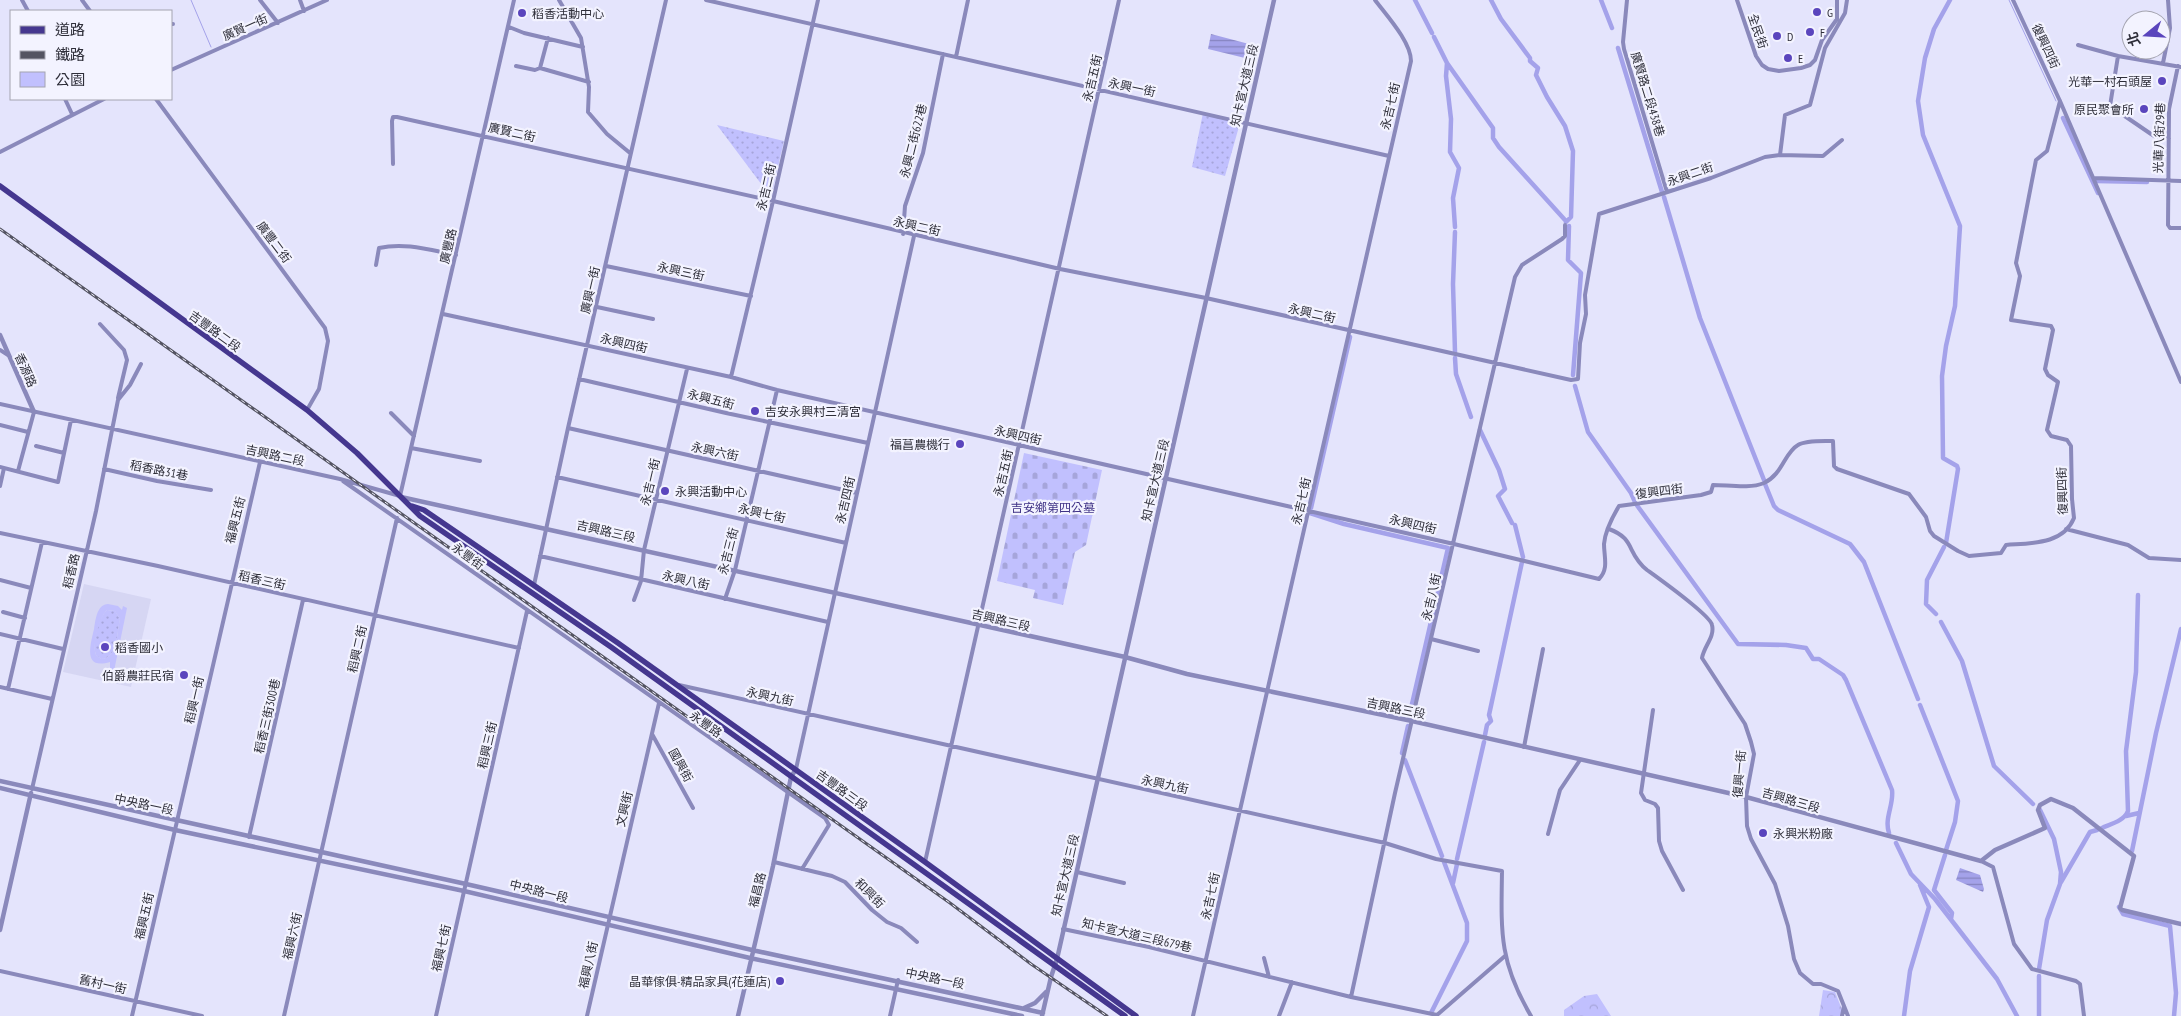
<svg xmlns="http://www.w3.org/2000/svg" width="2181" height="1016" font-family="'PT Sans Narrow','Noto Sans TC',sans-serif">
<defs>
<pattern id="green-dots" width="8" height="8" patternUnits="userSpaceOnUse" patternTransform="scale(1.25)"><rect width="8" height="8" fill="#c1c0fe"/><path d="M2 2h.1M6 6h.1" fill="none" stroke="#a6a5da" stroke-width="1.8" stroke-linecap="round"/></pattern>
<pattern id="forest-crowns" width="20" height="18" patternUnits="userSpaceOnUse" patternTransform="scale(1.25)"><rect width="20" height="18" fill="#c1c0fe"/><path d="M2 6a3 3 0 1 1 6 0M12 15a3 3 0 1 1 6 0" fill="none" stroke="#a6a5da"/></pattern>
<pattern id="cemetery-stones" width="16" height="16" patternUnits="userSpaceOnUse" patternTransform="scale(1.25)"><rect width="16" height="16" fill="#c1c0fe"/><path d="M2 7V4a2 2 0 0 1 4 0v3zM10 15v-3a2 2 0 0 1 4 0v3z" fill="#a6a5da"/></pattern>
<pattern id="water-rules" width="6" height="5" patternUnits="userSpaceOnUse" patternTransform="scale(1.25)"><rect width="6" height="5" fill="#a4a2ea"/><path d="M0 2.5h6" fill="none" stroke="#8684bf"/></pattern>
</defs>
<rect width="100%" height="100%" fill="#e4e4fc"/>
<path fill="#d6d6f3" d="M84,584L151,599L131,687L63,672Z"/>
<path fill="url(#green-dots)" d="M1203,113L1240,123L1225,176L1192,167Z
M717,125L784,141L771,197Z
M107,610L115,611L120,619C117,631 118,659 101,659L96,655C92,645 98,618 107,610Z"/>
<path fill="url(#forest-crowns)" d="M1823,990L1835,992L1843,1012L1842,1016H1819Z
M1597,994L1611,1016H1564V1010L1584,996Z"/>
<path fill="url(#cemetery-stones)" d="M1024,453L1102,470L1086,545L1075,552L1063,605L1033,598L1035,590L997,581Z"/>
<path fill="#c1c0fe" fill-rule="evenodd" d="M108,604L118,606L122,610L123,606L127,608L114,671L110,670V662C83,670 90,646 94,629C95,623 96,612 101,607C103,605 106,604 108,604ZM107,610L115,611L120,619C117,631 118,659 101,659L96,655C92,646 99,617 107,610Z"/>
<path fill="url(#water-rules)" d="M1211,34L1249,44L1245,58L1208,49Z
M1960,868L1980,875L1984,889L1983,892L1956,880Z"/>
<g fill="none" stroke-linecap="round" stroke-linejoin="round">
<path stroke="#a4a2ea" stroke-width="1" d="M191,0L211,47
M2009,0L2056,101"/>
<path stroke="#a4a2ea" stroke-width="4.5" d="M1415,0L1432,33
M1491,0L1501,19L1530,58V61L1538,68L1536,75L1547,97L1565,126L1573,151L1571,217L1566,222
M1601,0L1612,28
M1434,37L1447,63L1493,128V138L1499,147L1565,220
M1618,48L1662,192
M1447,63L1446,76L1451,119L1450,152L1459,168L1453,198L1455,227
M2063,118L2098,193
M2096,181L2147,182
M1664,197L1700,318L1764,480
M1569,226L1568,260L1581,273L1573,375
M1455,352L1453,284L1455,232
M1455,358L1456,374L1471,417
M1575,386L1588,432L1631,493L1635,502
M1480,430L1499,470L1505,489L1498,496L1512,523
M1765,484L1774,506L1778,510L1850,544L1864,562L1918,699
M1636,504L1738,644L1786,645L1806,648L1813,659H1819L1843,675L1846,680L1892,790C1894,805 1884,818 1889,833
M1311,508L1350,337
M1310,513L1344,524L1448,548L1409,717
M1515,525L1523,557
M1946,543L1958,469L1957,466L1943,458L1942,376L1946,346L1955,306L1960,226L1923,135L1918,101L1925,58L1934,29L1950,0
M1936,614L1926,604L1927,580L1944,547
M1941,622L1962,661L1994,766L2033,804
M1920,705L1958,801L1955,822L1946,850
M1485,735L1487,725L1491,721L1489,715L1522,562
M1402,753L1408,726
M1405,760L1442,856
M2126,816L2139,813
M2102,828C2111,824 2124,821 2128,811L2126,751L2136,672L2138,595
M1896,843L1911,874L1935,899L1997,979L2017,1016
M2132,851L2156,733L2181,629
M1945,855L1934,890L1952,913L1951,919
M1457,859L1484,742
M2061,882L2090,832L2097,830
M1453,883L1457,864
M2119,907L2123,914L2170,926L2176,993L2174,1016
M2039,969L2047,920L2060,884L2061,872L2054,839L2040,810
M2039,976V1016
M1431,1013L1467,941V923L1444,862
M1904,1016L1910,971L1929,907L1920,885"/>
<path stroke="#8a89bb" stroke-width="4" d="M22,0L28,11
M82,0L90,11
M260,0L278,23
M300,0L304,11
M559,0L581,38L589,87L588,112L607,134L630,153
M706,0L1389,156
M1627,0L1623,42L1624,49L1667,192
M1737,0L1756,56L1762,65L1768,69L1779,71L1801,68L1810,65L1815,60L1822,40L1837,19V0
M2013,0L2060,101L2181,382
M171,24H173
M509,27L524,33L583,47
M2078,45L2118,56L2110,106L2151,134L2156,137L2169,138
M2118,56L2181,67
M956,57L968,0
M2163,63L2170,28L2168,0
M516,66L535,70L540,68L589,82
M2178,66L2169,109L2168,225L2170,228H2181
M540,68L548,38
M171,70L327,0
M65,99L72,114
M156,99L325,328L328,341L319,389L307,410
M0,152L104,99
M1780,155L1785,115L1810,105L1825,48L1845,13L1847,0
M393,164L392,121L393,117H397L773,201L1060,269L1206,298L1571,380L1578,379L1580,343L1586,314L1585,295L1599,214L1711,178L1765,157L1780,155L1823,156L1842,140
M2094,178L2181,181
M903,234L905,206L923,153L943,54
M376,265L379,248C405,242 430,250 456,255
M606,266L751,296
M597,307L653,319
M443,314L731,377L777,390L1454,544L1599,579C1609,569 1604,557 1604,544C1605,532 1613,516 1619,506L1701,495L1711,492L1713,485C1728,485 1750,489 1764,483C1783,474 1784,453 1798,445C1806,440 1823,441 1833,441L1834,466L1837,469L1909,494L1926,517L1930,531L1934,536L1958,551L1969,556L2001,553L2006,545C2030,543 2063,545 2074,518L2072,499L2071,446L2067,440L2051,436L2047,430L2058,382L2048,375L2045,369L2053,330L2051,326L2011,320L2020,276L2016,263L2036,160L2047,151L2060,101
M100,324L124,350L127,360L118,398
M0,350L8,355
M731,377L773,201L818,0
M579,379L726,413L868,443
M0,404L340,479L400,496L514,0
M391,413L414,436
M0,425L28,432
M568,428L857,493
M36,446L64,453
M411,448L480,461
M0,467L58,482L71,420
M104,469L157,481L211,490
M18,471L34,412
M557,477L846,543
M343,481L825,818L829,825L802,869
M0,486L4,468
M1609,529C1636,539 1626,553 1647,570C1658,578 1710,615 1712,625C1715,637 1704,646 1702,658L1745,724L1751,742L1754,754L1746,797L1747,826L1751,839L1775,884L1788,926L1794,959L1800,973L1813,984H1821L1838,991L1848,1016
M2066,529L2128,545L2149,558L2181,560
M0,533L158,566L519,648
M540,556L828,622
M0,580L31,588
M534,585L568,428L666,0
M725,599L735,570L777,390
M634,600L641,581L644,550L687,369
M3,612L25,618
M0,634L63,649
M1431,639L1478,651
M679,685L1385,843L1436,859L1502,871C1501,932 1499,962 1531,1016
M0,687L52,699
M8,689L42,542
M1653,710L1641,793L1645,800L1655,804L1658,808L1659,841L1662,851L1683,890
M652,734L693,808
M1524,747L1543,649
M796,769L914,236
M32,789L96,511L118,400L130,385L141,364
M1548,834L1560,790L1580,760
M249,837L303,600
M1981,861L1993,867L2014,944L2032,969L2076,981L2080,984L2084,1016
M774,862L832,876L845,882L872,910L887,922L901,928L917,942
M925,862L1119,0
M1077,872L1124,883
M1063,929L1149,947L1351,997L1437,1015L1505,956
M1264,958L1269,977
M0,971L202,1016
M1351,997L1395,793L1515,277L1522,265L1562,239L1565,236V225
M132,1016L260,462
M284,1016L397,518
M436,1016L527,611
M587,1016L659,703
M890,1016L898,980
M1193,1016L1411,61C1411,42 1387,16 1375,0
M1279,1016L1292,982
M1842,1016L1844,1006"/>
<path stroke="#8a89bb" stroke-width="4.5" d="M0,335L34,412
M401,497L1125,657L1187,674L1412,721L1746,797L1981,861L1995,850L2045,828L2038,810L2040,805L2051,799L2073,808L2134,856L2120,908L2122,910L2181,924
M0,781L466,884L752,950L1043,1013
M0,788L175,830L464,891L750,958L1022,1016
M0,930L31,793
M1024,1008L1035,1003L1046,992
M738,1016L773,866L791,777L796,769
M1042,1016L1051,977L1057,959L1274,0"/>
<path stroke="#45378f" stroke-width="5.5" d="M0,186L307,410L357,453L420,516L611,647L1125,1016
M412,506L424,510L618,643L925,862L1136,1016"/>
<g stroke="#545462" stroke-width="3">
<path id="rail" d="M0,229L950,903L1031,964L1107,1016"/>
</g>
<use href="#rail" stroke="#f3f3ff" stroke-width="1" stroke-dasharray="4" stroke-linecap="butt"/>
</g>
<g fill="#5a45bd" stroke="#f3f3ff" stroke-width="2">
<circle cx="1817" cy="12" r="5"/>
<circle cx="522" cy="13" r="5"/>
<circle cx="1810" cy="32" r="5"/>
<circle cx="1777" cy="36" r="5"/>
<circle cx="1788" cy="58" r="5"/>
<circle cx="2162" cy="81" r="5"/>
<circle cx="2144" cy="109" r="5"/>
<circle cx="755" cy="411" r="5"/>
<circle cx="960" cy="444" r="5"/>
<circle cx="665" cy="491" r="5"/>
<circle cx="105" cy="647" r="5"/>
<circle cx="184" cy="675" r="5"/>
<circle cx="1763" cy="833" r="5"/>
<circle cx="780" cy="981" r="5"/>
</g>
<g text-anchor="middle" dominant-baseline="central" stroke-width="4.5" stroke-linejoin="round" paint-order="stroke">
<g font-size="12" fill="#2e2e39" stroke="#f3f3ff" text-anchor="start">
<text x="1827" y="12">G</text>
<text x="532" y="13">稻香活動中心</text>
<text x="1820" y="32">F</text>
<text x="1787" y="36">D</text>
<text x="1798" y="58">E</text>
<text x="2152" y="81" text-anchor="end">光華一村石頭屋</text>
<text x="2134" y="109" text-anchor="end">原民聚會所</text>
<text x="765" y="411">吉安永興村三清宮</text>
<text x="950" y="444" text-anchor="end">福菖農機行</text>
<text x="675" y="491">永興活動中心</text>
<text x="115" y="647">稻香國小</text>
<text x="174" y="675" text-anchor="end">伯爵農莊民宿</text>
<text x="1773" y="833">永興米粉廠</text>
<text x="770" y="981" text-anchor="end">晶華傢俱-精品家具(花蓮店)</text>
</g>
<g font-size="12" fill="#2e2e39" stroke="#f3f3ff">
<text transform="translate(245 27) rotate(-24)">廣賢一街</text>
<text transform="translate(1758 31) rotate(71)">全民街</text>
<text transform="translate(2046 46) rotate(65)">復興四街</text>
<text transform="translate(1092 78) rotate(-77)">永吉五街</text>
<text transform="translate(1244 85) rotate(-77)">知卡宣大道三段</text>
<text transform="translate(1132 87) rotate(12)">永興一街</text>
<text transform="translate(1648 94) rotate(73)">廣賢路二段438巷</text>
<text transform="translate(1390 106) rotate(-77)">永吉七街</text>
<text transform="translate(512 132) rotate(13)">廣賢二街</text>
<text transform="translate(2159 138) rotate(-88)">光華八街29巷</text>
<text transform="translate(913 141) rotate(-76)">永興二街622巷</text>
<text transform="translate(1690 174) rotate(-19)">永興二街</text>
<text transform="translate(766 187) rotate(-77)">永吉二街</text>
<text transform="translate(917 226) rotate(13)">永興二街</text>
<text transform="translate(274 242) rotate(53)">廣豐二街</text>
<text transform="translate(448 246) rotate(-77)">廣豐路</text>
<text transform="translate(681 271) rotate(12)">永興三街</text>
<text transform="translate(590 290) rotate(-77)">廣興一街</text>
<text transform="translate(1312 313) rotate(13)">永興二街</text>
<text transform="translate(215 331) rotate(36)">吉豐路二段</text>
<text transform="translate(624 343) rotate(13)">永興四街</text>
<text transform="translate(26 370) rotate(66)">香源路</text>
<text transform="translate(711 399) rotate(14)">永興五街</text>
<text transform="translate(1018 435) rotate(13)">永興四街</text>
<text transform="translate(715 451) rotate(12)">永興六街</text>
<text transform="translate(275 455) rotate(12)">吉興路二段</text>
<text transform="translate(159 470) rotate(11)">稻香路31巷</text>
<text transform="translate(1003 473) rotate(-77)">永吉五街</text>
<text transform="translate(1155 480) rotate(-77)">知卡宣大道三段</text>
<text transform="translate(650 482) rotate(-77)">永吉一街</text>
<text transform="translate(1659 491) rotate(-7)">復興四街</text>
<text transform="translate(2062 491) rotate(-92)">復興四街</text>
<text transform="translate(845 500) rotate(-77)">永吉四街</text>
<text transform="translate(1301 501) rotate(-77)">永吉七街</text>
<text transform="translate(762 513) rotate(13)">永興七街</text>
<text transform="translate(235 520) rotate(-76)">福興五街</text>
<text transform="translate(1413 524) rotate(13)">永興四街</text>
<text transform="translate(606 531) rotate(13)">吉興路三段</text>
<text transform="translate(728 551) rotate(-76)">永吉三街</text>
<text transform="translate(468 556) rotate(36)">永豐街</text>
<text transform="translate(71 571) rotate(-77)">稻香路</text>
<text transform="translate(262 580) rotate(13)">稻香三街</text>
<text transform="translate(686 580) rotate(13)">永興八街</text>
<text transform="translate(1431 597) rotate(-77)">永吉八街</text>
<text transform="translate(1001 620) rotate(13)">吉興路三段</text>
<text transform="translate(357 649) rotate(-77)">稻興二街</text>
<text transform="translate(770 696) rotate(12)">永興九街</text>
<text transform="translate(194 700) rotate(-77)">稻興一街</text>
<text transform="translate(1396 708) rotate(12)">吉興路三段</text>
<text transform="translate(267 716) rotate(-77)">稻香三街300巷</text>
<text transform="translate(706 724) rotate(35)">永豐路</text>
<text transform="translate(487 745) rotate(-77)">稻興三街</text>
<text transform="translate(681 765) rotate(61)">國興街</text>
<text transform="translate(1739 774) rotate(-85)">復興一街</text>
<text transform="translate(1165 784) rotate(12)">永興九街</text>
<text transform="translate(842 790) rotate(36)">吉豐路三段</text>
<text transform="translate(1791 800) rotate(16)">吉興路三段</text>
<text transform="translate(144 804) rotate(12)">中央路一段</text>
<text transform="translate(624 809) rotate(-77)">文興街</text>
<text transform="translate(1065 875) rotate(-77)">知卡宣大道三段</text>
<text transform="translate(757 890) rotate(-76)">福昌路</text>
<text transform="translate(539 891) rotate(14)">中央路一段</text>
<text transform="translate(870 893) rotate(45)">和興街</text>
<text transform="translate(1210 896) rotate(-78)">永吉七街</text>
<text transform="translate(144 916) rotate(-77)">福興五街</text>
<text transform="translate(1137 935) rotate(13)">知卡宣大道三段679巷</text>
<text transform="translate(292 936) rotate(-77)">福興六街</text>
<text transform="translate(441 948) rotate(-77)">福興七街</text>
<text transform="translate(588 965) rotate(-77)">福興八街</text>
<text transform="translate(935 978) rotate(12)">中央路一段</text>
<text transform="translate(103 984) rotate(13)">舊村一街</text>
</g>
<g font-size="12" fill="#3f3286" stroke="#f3f3ff">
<text x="1053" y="507">吉安鄉第四公墓</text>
</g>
</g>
<rect x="10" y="10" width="162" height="90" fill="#f3f3ff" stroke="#a4a4b0"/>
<rect x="20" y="26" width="25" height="8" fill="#45378f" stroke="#a4a4b0"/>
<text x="55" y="35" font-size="15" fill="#2e2e39">道路</text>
<rect x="20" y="51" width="25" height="8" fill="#545462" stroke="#a4a4b0"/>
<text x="55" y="60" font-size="15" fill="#2e2e39">鐵路</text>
<rect x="20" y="72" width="25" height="15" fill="#c1c0fe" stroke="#a4a4b0"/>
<text x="55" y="85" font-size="15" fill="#2e2e39">公園</text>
<g transform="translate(2146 35) rotate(252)"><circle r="24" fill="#f3f3ff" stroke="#a4a4b0"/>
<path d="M0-4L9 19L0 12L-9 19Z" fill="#5a45bd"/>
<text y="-8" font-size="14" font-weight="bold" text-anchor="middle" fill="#2e2e39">北</text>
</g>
</svg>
